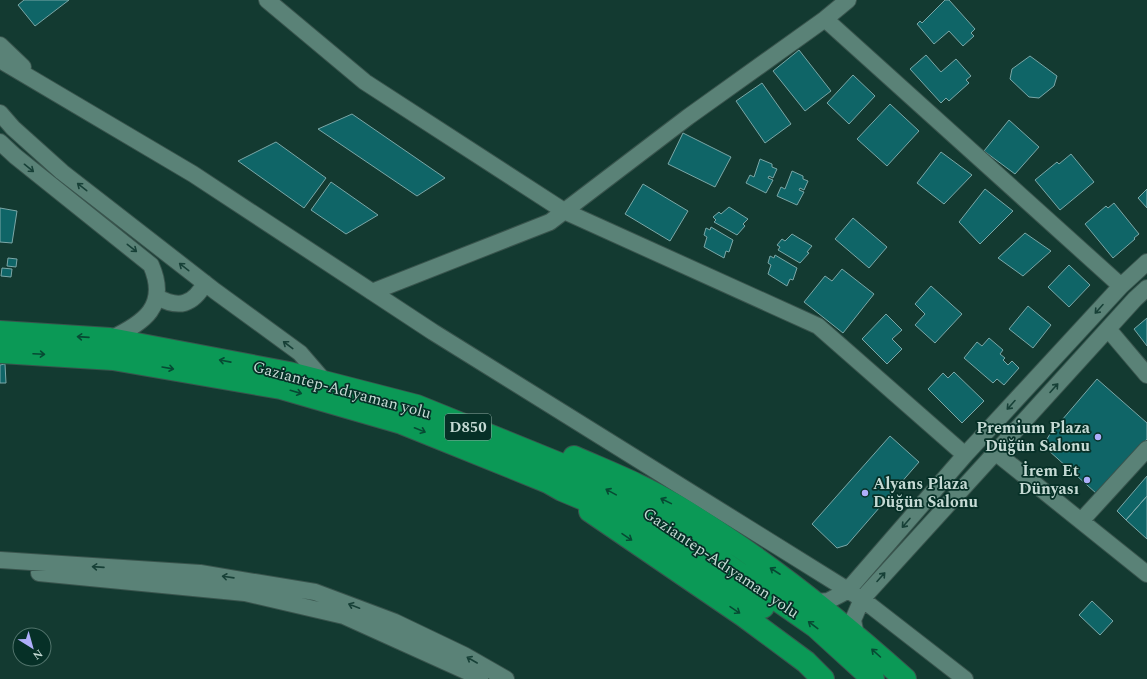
<svg xmlns="http://www.w3.org/2000/svg" width="1147" height="679" font-family="Spectral,serif">
<rect width="100%" height="100%" fill="#133a31"/>
<path fill="#0f6567" stroke="#7ba7a7" d="M24,0H69L35,26L18,5Z
M945,0H949L975,29L971,33L974,36L963,46L949,31L934,44L917,24L920,21L922,23Z
M799,50L831,91L805,111L773,71Z
M926,55L941,72L956,59L971,76L966,80L969,83L949,101L946,98L941,103L910,69Z
M1030,56L1057,76L1054,86L1039,98L1029,97L1010,79L1012,69Z
M853,75L875,96L849,124L827,103Z
M762,83L791,124L765,143L736,101Z
M890,104L919,131L887,166L857,139Z
M352,114L445,178L417,196L318,129Z
M1009,120L1039,147L1015,174L984,151Z
M683,133L731,157L715,187L668,164Z
M276,142L326,178L304,208L238,161Z
M941,152L972,175L944,204L917,183Z
M1071,154L1094,182L1060,210L1035,180L1057,162L1059,164Z
M760,159L772,164V167L777,169L773,178L769,176L768,178L773,180L766,193L746,183L750,175L754,177Z
M792,171L803,176V179L808,181L804,190L800,188L799,190L804,192L797,205L777,196L781,187L785,189Z
M331,182L378,215L346,234L311,210Z
M643,184L688,211L670,241L625,214Z
M985,189L1013,211L980,244L959,222Z
M1147,189V208L1138,198Z
M1114,203L1139,234L1134,238L1135,239L1113,258L1085,224L1106,206L1108,208Z
M729,207L748,219L743,224L745,226L737,235L714,222L716,220L713,217L719,212L721,214Z
M0,208L17,211L12,243L0,242Z
M853,218L887,247L869,268L835,239Z
M711,227L733,240L729,252L726,251L724,258L704,247L707,237L704,235L706,228L710,230Z
M1025,233L1051,251L1023,276L998,258Z
M792,234L812,246L807,252L809,253L800,263L778,250L780,247L777,245L782,239L785,241Z
M775,255L797,268L793,280L790,279L787,286L768,274L771,265L768,263L770,256L774,258Z
M8,258L17,259L16,267L7,266Z
M1069,265L1090,285L1069,307L1048,287Z
M2,268L12,269L11,277L1,276Z
M842,269L874,294L843,333L804,302L825,276L832,281Z
M931,286L962,314L935,343L915,325L925,314L915,304Z
M1028,306L1051,325L1033,348L1009,329Z
M886,314L902,330L892,339L902,349L887,364L862,339Z
M1147,318V346L1134,329Z
M989,338L1003,350L1000,354L1005,358L1003,360L1008,365L1012,361L1019,368L1004,385L997,379L993,383L964,358L977,342L982,346Z
M5,364L6,383H0V365Z
M954,372L984,401L962,423L928,389L943,373L948,378Z
M1097,379L1147,423V439L1097,494L1048,450L1047,445V439L1050,434Z
M890,436L919,462L847,545L837,548L812,524Z
M1147,476V496L1126,520L1117,511Z
M1147,496V539L1126,520Z
M1092,601L1113,621L1100,635L1079,615Z"/>
<g fill="none" stroke-linecap="round" stroke-linejoin="round">
<g stroke="#39544d" stroke-width="18">
<path id="minor" d="M267,0L365,82L564,211L818,326L965,455
M825,19L1121,286
M0,45L23,67
M0,60L193,174L433,332L862,599L965,679
M0,113L13,128L62,172L215,291L300,353L325,382
M0,142L15,156L151,265C169,306 144,323 110,339
M372,292L550,222L688,117L825,19L848,0
M157,297C179,309 193,305 205,283
M1108,329L1147,375
M995,452L1147,574
M1081,521L1147,449
M0,560L200,573L315,592L395,622L464,655L506,679
M39,573L245,593L344,616L468,672L480,679
M816,602L828,601L847,591L965,455L1121,286L1147,262
M856,635L853,620L862,599L1135,299L1147,288"/>
</g>
<g stroke="#39544d" stroke-width="24">
<path id="highway" d="M0,332L110,339L289,373L417,406L560,464L674,528L816,627L873,679
M0,352L113,359L281,388L402,423L548,482L562,490L629,518L763,607
M574,457C608,472 644,486 675,505C759,555 833,614 905,679
M590,511L744,616L806,662L823,679"/>
</g>
<use href="#minor" stroke="#5a8277" stroke-width="16"/>
<use href="#highway" stroke="#0b9956" stroke-width="22"/>
</g>
<defs><path id="oneway-shaft" d="M-6 0H5M1.5-3L5.5 0L1.5 3" fill="none" stroke-width="1.6" stroke-linecap="round" stroke-linejoin="round"/></defs>
<g stroke="#174037">
<use href="#oneway-shaft" transform="translate(29 168) rotate(39)"/>
<use href="#oneway-shaft" transform="translate(82 187) rotate(-142)"/>
<use href="#oneway-shaft" transform="translate(132 248) rotate(38)"/>
<use href="#oneway-shaft" transform="translate(184 267) rotate(-142)"/>
<use href="#oneway-shaft" transform="translate(1099 309) rotate(132)"/>
<use href="#oneway-shaft" transform="translate(288 345) rotate(-143)"/>
<use href="#oneway-shaft" transform="translate(1054 388) rotate(-48)"/>
<use href="#oneway-shaft" transform="translate(1011 405) rotate(132)"/>
<use href="#oneway-shaft" transform="translate(906 523) rotate(131)"/>
<use href="#oneway-shaft" transform="translate(98 567) rotate(-176)"/>
<use href="#oneway-shaft" transform="translate(228 577) rotate(-172)"/>
<use href="#oneway-shaft" transform="translate(881 577) rotate(-48)"/>
<use href="#oneway-shaft" transform="translate(354 606) rotate(-159)"/>
<use href="#oneway-shaft" transform="translate(472 660) rotate(-150)"/>
</g>
<g stroke="#074a33">
<use href="#oneway-shaft" transform="translate(83 337) rotate(-176)"/>
<use href="#oneway-shaft" transform="translate(39 354) rotate(3)"/>
<use href="#oneway-shaft" transform="translate(225 361) rotate(-169)"/>
<use href="#oneway-shaft" transform="translate(168 368) rotate(10)"/>
<use href="#oneway-shaft" transform="translate(296 392) rotate(16)"/>
<use href="#oneway-shaft" transform="translate(420 430) rotate(22)"/>
<use href="#oneway-shaft" transform="translate(611 492) rotate(-151)"/>
<use href="#oneway-shaft" transform="translate(666 501) rotate(-154)"/>
<use href="#oneway-shaft" transform="translate(627 537) rotate(34)"/>
<use href="#oneway-shaft" transform="translate(775 571) rotate(-147)"/>
<use href="#oneway-shaft" transform="translate(735 610) rotate(34)"/>
<use href="#oneway-shaft" transform="translate(813 625) rotate(-143)"/>
<use href="#oneway-shaft" transform="translate(876 653) rotate(-138)"/>
</g>
<g fill="#aeaefa" stroke="#063027" stroke-width="1.5">
<circle cx="1098" cy="437" r="4"/>
<circle cx="1087" cy="480" r="4"/>
<circle cx="865" cy="493" r="4"/>
</g>
<g text-anchor="middle" dominant-baseline="central" stroke-width="3.5" stroke-linejoin="round" paint-order="stroke">
<rect fill="#063027" stroke="#8ca7a0" stroke-width="1" x="445" y="414" width="46" height="26" rx="3"/>
<g font-size="15" font-weight="bold" fill="#c5dad4">
<text x="468" y="427">D850</text>
</g>
<g font-size="16" fill="#c5dad4" stroke="#063027">
<text transform="translate(342 390) rotate(15)">Gaziantep-Adıyaman yolu</text>
<text transform="translate(721 563) rotate(34)">Gaziantep-Adıyaman yolu</text>
</g>
<g font-size="16" font-weight="bold" fill="#c5dad4" stroke="#063027" text-anchor="end">
<text x="1090" y="428">Premium Plaza<tspan x="1090" dy="18">Düğün Salonu</tspan></text>
<text x="1079" y="471">İrem Et<tspan x="1079" dy="18">Dünyası</tspan></text>
<text x="873" y="484" text-anchor="start">Alyans Plaza<tspan x="873" dy="18">Düğün Salonu</tspan></text>
</g>
</g>
<g transform="translate(32 647) rotate(143)"><circle r="19" fill="#063027" stroke="#52746c"/>
<path d="M0-3L7 15L0 10L-7 15Z" fill="#aeaefa"/>
<text y="-6" font-size="11" font-weight="bold" text-anchor="middle" fill="#c5dad4">N</text>
</g>
</svg>
